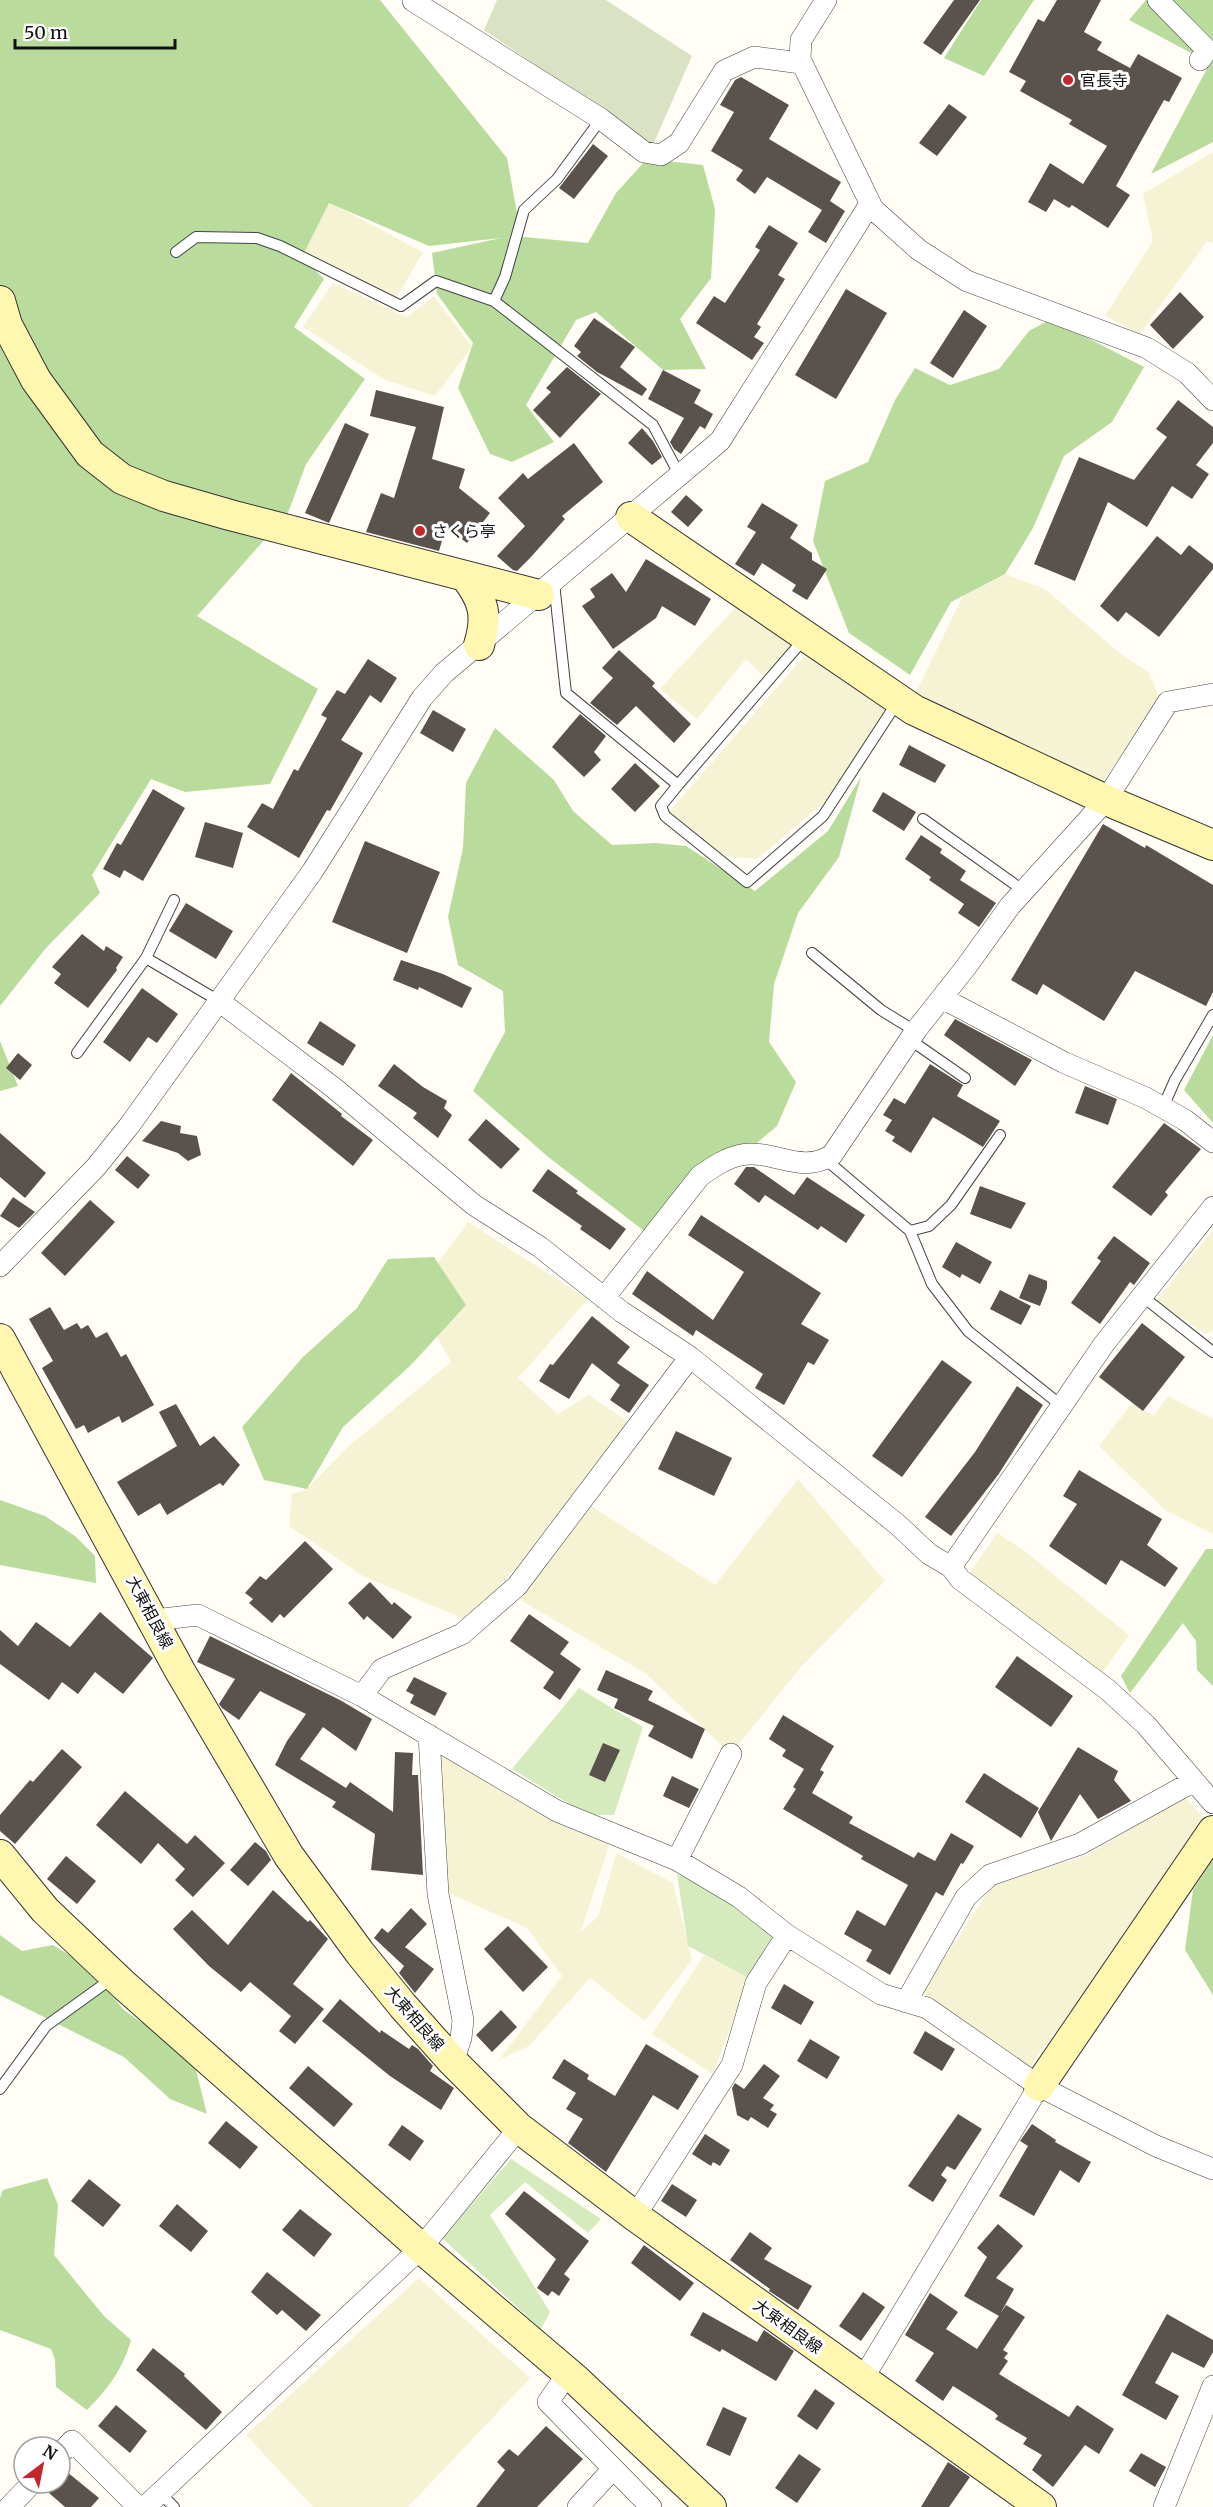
<svg xmlns="http://www.w3.org/2000/svg" width="1213" height="2507" font-family="Merriweather,'Noto Sans JP',serif">
<rect width="100%" height="100%" fill="#fffdf5"/>
<path fill="#f6f3d4" d="M1213,152V244L1207,241L1140,334L1105,316L1153,241L1143,194Z
M329,202L423,252L393,304L302,257Z
M333,283L407,317L434,296L472,347L435,396L385,380L303,327Z
M1005,574L1045,589L1117,651L1149,673L1160,699L1102,783L914,696L963,596Z
M736,607L791,644L765,678L746,659L697,719L660,689Z
M806,654L888,709L833,795L757,859L712,855L663,819Z
M468,1222L588,1299L518,1378L558,1414L589,1395L637,1428L469,1621L363,1576L289,1526L292,1494L307,1489L349,1446L451,1362L418,1303L438,1263Z
M1213,1230V1330L1206,1334L1156,1301Z
M1168,1396L1213,1419V1534L1165,1510L1099,1446L1132,1403L1154,1416Z
M798,1479L885,1581L800,1668L731,1754L645,1673L517,1598L591,1506L715,1585Z
M997,1533L1023,1550L1129,1635L1102,1673L969,1574Z
M439,1749L611,1840L581,1931L598,1917L616,1853L673,1883L692,1960L645,2021L590,1978L529,2046L499,2060L562,1976L527,1928L444,1891Z
M1184,1796L1208,1822L1029,2068L922,1992L994,1883L1087,1855Z
M704,1955L749,1978L713,2074L652,2034Z
M419,2278L530,2378L408,2507H313L246,2435Z"/>
<path fill="#d5ebbd" d="M579,1688L643,1727L614,1815H587L512,1769Z
M677,1874L727,1896L778,1940L749,1978L688,1946Z
M511,2159L601,2219L588,2233L525,2182L490,2215L550,2312L541,2329L442,2238Z"/>
<path fill="#b9dc9c" d="M0,0H380L507,158L519,224L513,236L588,243L616,193L647,159L703,165L715,209L711,278L680,319L706,369L663,370L596,312L576,320L526,405L554,442L512,462L490,454L458,388L473,343L437,294L432,253L501,238L429,246L329,203L302,257L324,279L294,327L365,379L306,464L288,513L197,616L318,689L270,784L185,792L151,779L92,875L100,893L46,948L0,1006Z
M981,0H1034L984,76L944,58Z
M1146,0H1213V142L1151,174L1210,63L1129,20Z
M1051,319L1144,367L1112,422L1064,456L1033,528L1005,574L951,602L910,675L849,633L813,541L825,481L868,462L895,400L915,368L950,385L999,369L1029,331Z
M495,728L554,780L573,811L612,845L656,843L686,846L755,891L828,831L861,777L839,857L798,913L774,984L769,1042L796,1082L777,1126L648,1234L547,1156L473,1091L505,1032L503,991L458,965L448,917L463,848L466,783Z
M1213,1035V1123L1184,1090Z
M0,1041L18,1086L0,1091Z
M434,1257L466,1305L411,1365L343,1427L307,1489L264,1480L242,1427L303,1357L357,1308L388,1259Z
M0,1500L45,1516L75,1536L95,1556L96,1583L0,1565Z
M1206,1549H1213V1686L1197,1670L1196,1641L1183,1623L1130,1693L1121,1676Z
M1213,1860V1995L1185,1950L1193,1890Z
M0,1935L22,1951L53,1945L89,1967L124,2010L165,2039L196,2070L207,2114L170,2099L124,2057L0,1995Z
M47,2178L58,2205L54,2255L104,2316L131,2340C122,2371 109,2387 87,2410L56,2387L55,2360L51,2349L0,2330V2198L3,2190Z"/>
<path fill="#d9e3c4" d="M497,0H606L692,56L653,145L484,30Z"/>
<path fill="#5a524d" d="M954,0H980L941,55L923,43Z
M1057,0H1101L1084,32L1102,42L1097,50L1130,68L1138,54L1182,78L1169,102L1164,100L1116,186L1130,195L1108,228L1072,205L1069,208L1054,199L1046,212L1028,202L1050,163L1083,184L1107,146L1069,124L1072,120L1020,91L1026,81L1009,72L1038,19L1044,22Z
M741,77L789,105L769,139L841,182L830,201L845,211L826,243L808,232L822,210L767,177L755,194L736,180L743,170L711,151L734,112L720,105L735,80Z
M949,104L967,117L937,156L919,143Z
M593,144L608,156L574,199L559,188Z
M769,225L798,243L778,275L785,279L757,324L761,327L754,337L764,343L752,360L696,323L714,296L725,303L760,250L755,247Z
M846,289L887,313L836,399L795,375Z
M1180,292L1204,317L1173,349L1150,325Z
M964,310L987,326L953,378L930,363Z
M594,318L635,347L620,367L647,389L642,396L597,372L577,356L581,352L574,346Z
M567,367L601,394L560,438L533,410L551,392L546,388Z
M663,370L701,390L694,403L713,414L705,429L700,426L681,454L674,449L670,442L684,418L648,399Z
M376,390L444,407L432,459L465,469L459,488L490,513L467,543L446,527L439,551L366,532L381,493L394,498L416,427L370,416Z
M1178,400L1213,427V443L1196,465L1209,474L1192,499L1172,486L1147,527L1108,502L1075,581L1034,564L1079,457L1134,480L1167,437L1156,429Z
M345,423L369,434L329,523L305,513Z
M642,428L653,441L662,457L652,465L628,443Z
M574,443L603,482L562,516L565,519L530,558L517,571L513,570L497,556L525,526L498,498L523,473L528,479Z
M686,495L703,510L688,527L671,512Z
M762,503L798,525L790,538L812,553V560L827,569L807,600L792,591L796,585L762,563L754,576L735,564L756,532L747,527Z
M1157,536L1181,555L1189,545L1213,564V569L1159,637L1126,612L1118,622L1100,606Z
M646,559L711,599L695,626L662,606L656,618L613,649L582,606L595,597L590,589L612,573L626,592Z
M619,650L655,683L652,686L691,724L674,743L636,706L617,725L590,703L613,678L602,668Z
M368,659L397,678L381,703L370,695L341,740L363,753L330,811L327,810L299,858L247,827L262,803L273,809L294,769L298,771L327,718L321,715L337,690L345,694Z
M433,710L466,729L453,752L420,733Z
M580,714L606,736L594,752L601,760L584,777L552,747Z
M909,745L946,765L935,783L899,765Z
M635,763L660,786L635,812L611,789Z
M153,789L185,808L143,881L124,870L120,878L103,869L117,843L121,845Z
M883,792L916,812L904,831L872,811Z
M205,822L243,833L233,868L195,857Z
M1103,824L1145,848L1146,845L1213,885V992L1206,1006L1135,971L1104,1021L1043,984L1037,995L1011,980Z
M921,835L942,849L940,853L966,871L960,880L996,903L979,927L958,913L964,904L929,880L931,877L905,859Z
M365,841L440,872L407,953L332,922Z
M186,903L233,931L216,959L169,931Z
M82,934L104,951L106,946L123,957L116,968L117,970L88,1008L54,983L61,974L52,967Z
M401,960L443,974L472,988L462,1008L419,987L418,990L393,980Z
M142,988L178,1014L157,1043L148,1037L130,1062L103,1042Z
M955,1019L1032,1060L1015,1086L944,1035Z
M320,1021L356,1045L343,1066L307,1043Z
M18,1053L32,1065L20,1080L6,1068Z
M394,1064L423,1087L447,1101L444,1108L452,1115L438,1138L413,1118L417,1113L378,1086Z
M930,1064L963,1085L957,1096L1000,1121L983,1147L933,1117L911,1153L892,1141L895,1137L885,1131L892,1120L883,1115L894,1098L905,1104Z
M291,1073L342,1114L341,1116L373,1140L353,1166L272,1100Z
M1085,1086L1117,1099L1108,1125L1075,1113Z
M486,1119L520,1149L501,1169L468,1140Z
M161,1121L181,1126L180,1133L197,1136L201,1155L188,1161L178,1153L142,1141Z
M1164,1123L1201,1149L1165,1192L1168,1195L1151,1216L1112,1187Z
M0,1133L46,1173L25,1198L0,1177Z
M127,1156L150,1175L138,1189L115,1170Z
M746,1167H754L794,1195L807,1177L865,1215L846,1243L821,1226L818,1230L765,1195L759,1203L734,1184Z
M548,1169L578,1191L576,1193L626,1229L610,1250L580,1229L582,1226L532,1191Z
M980,1186L1026,1203L1011,1229L970,1214Z
M13,1197L35,1212L19,1228L0,1216Z
M90,1200L115,1222L65,1276L41,1253Z
M701,1215L821,1293L801,1324L829,1340L814,1365L808,1362L784,1405L755,1388L763,1374L696,1330L693,1336L632,1294L647,1271L713,1320L744,1272L688,1235Z
M1114,1236L1150,1263L1134,1285L1130,1282L1100,1324L1071,1303L1101,1261L1097,1258Z
M956,1242L992,1262L980,1284L962,1274L960,1278L942,1267Z
M1029,1274L1047,1281V1288L1040,1306L1019,1298Z
M1000,1290L1031,1306L1021,1325L990,1309Z
M50,1307L64,1330L77,1323L81,1329L88,1325L96,1338L107,1332L121,1357L126,1354L154,1405L122,1423L119,1416L88,1433L84,1425L76,1429L42,1368L53,1361L29,1319Z
M592,1316L630,1347L617,1363L649,1385L629,1413L610,1400L620,1385L592,1363L569,1399L539,1381L550,1364L553,1365Z
M1142,1323L1185,1357L1143,1411L1099,1377Z
M942,1360L972,1382L902,1477L872,1456Z
M1017,1386L1043,1405L998,1475L951,1536L925,1517L975,1452Z
M176,1404L200,1446L214,1436L240,1465L223,1486L220,1483L167,1515L160,1503L138,1516L117,1482L177,1446L159,1412Z
M676,1431L732,1458L714,1496L658,1469Z
M1079,1470L1162,1519L1147,1545L1178,1568L1165,1587L1121,1560L1106,1585L1049,1546L1077,1504L1063,1496Z
M305,1541L333,1569L284,1618L280,1614L272,1623L249,1603L253,1599L245,1593L260,1576L266,1580Z
M370,1582L392,1605L394,1602L412,1617L393,1639L367,1616L364,1620L348,1603Z
M100,1612L153,1658L123,1694L95,1672L78,1694L62,1682L49,1700L0,1664V1630L18,1646L36,1622L70,1647Z
M529,1614L569,1642L560,1654L581,1669L560,1700L543,1688L554,1672L510,1641Z
M210,1636L340,1700L372,1719L356,1751L323,1727L300,1759L346,1788L350,1782L393,1812L395,1752L413,1753L412,1775H418L423,1875L371,1870L375,1834L332,1807L336,1802L275,1765L287,1741L306,1714L260,1691L239,1720L222,1708L219,1704L235,1679L197,1662Z
M1017,1656L1073,1696L1051,1727L995,1687Z
M606,1670L653,1691L648,1700L705,1729L692,1759L648,1736L654,1726L614,1708L618,1699L597,1690Z
M414,1677L447,1693L435,1716L410,1703L414,1695L406,1691Z
M783,1715L834,1746L820,1770L824,1772L812,1793L853,1817L849,1823L914,1858L918,1852L935,1861L951,1833L974,1846L963,1864L961,1863L943,1896L936,1892L890,1975L866,1961L872,1950L844,1934L857,1910L885,1926L908,1885L861,1859L863,1856L783,1809L796,1789L793,1787L804,1769L782,1756L786,1750L769,1739Z
M603,1743L620,1750L605,1782L589,1775Z
M1078,1747L1118,1771L1114,1780L1131,1801L1098,1819L1080,1794L1051,1841L1038,1812Z
M62,1749L82,1767L15,1844L0,1831V1815L30,1780L33,1782Z
M984,1773L1039,1808L1021,1838L965,1802Z
M672,1776L699,1789L689,1808L663,1796Z
M125,1791L187,1844L195,1835L225,1863L193,1897L175,1880L185,1869L158,1843L141,1864L96,1825Z
M255,1842L266,1851L271,1860L248,1886L230,1870Z
M66,1856L96,1881L77,1904L47,1879Z
M273,1890L308,1922L310,1920L328,1939L293,1984L324,2009L295,2044L279,2031L291,2016L250,1982L241,1992L209,1966L173,1929L192,1910L228,1945Z
M411,1908L427,1924L405,1947L434,1969L415,1993L399,1973L404,1966L374,1938L382,1928L388,1933Z
M508,1926L548,1967L523,1992L484,1949Z
M784,1984L814,2002L801,2025L771,2008Z
M340,1999L380,2033L381,2030L409,2049L412,2045L418,2049L433,2066L430,2071L454,2088L441,2110L390,2076L322,2021Z
M501,2010L517,2027L492,2052L476,2035Z
M925,2031L955,2049L942,2071L913,2053Z
M810,2039L840,2057L827,2079L797,2061Z
M646,2044L699,2076L678,2110L653,2095L606,2172L568,2143L583,2119L566,2109L576,2093L552,2078L564,2059L589,2075L587,2079L615,2096Z
M764,2064L780,2076L763,2098L774,2105L770,2110L777,2114L768,2128L751,2117L748,2121L737,2115L732,2088L735,2083L744,2089Z
M308,2066L353,2104L334,2127L289,2088Z
M958,2114L982,2129L955,2170L947,2166L941,2175L947,2180L933,2202L908,2186Z
M226,2121L258,2147L240,2169L208,2143Z
M1032,2124L1056,2140L1055,2142L1091,2162L1079,2183L1060,2170L1034,2216L999,2196L1028,2146L1020,2141Z
M402,2125L424,2141L410,2161L388,2145Z
M705,2134L730,2150L720,2166L713,2162L711,2166L692,2154Z
M89,2179L121,2205L103,2227L71,2201Z
M672,2184L697,2200L686,2217L661,2201Z
M524,2191L589,2241L564,2274L570,2279L559,2296L552,2291L548,2296L537,2288L556,2259L505,2214Z
M177,2204L208,2231L191,2252L159,2226Z
M300,2209L332,2234L314,2257L282,2230Z
M998,2224L1023,2246L996,2278L1014,2289L999,2316L964,2296L987,2257L977,2248Z
M750,2232L772,2248L764,2259L812,2286L798,2310L769,2291L770,2289L730,2260Z
M644,2245L694,2283L680,2301L631,2263Z
M267,2272L321,2315L306,2331L282,2310L277,2315L251,2292Z
M863,2292L885,2307L861,2341L839,2326Z
M930,2293L958,2312L946,2329L977,2349L1006,2305L1025,2317L1003,2350L1008,2353L1004,2358L1008,2361L999,2374L1069,2417L1077,2405L1114,2429L1099,2454L1085,2445L1053,2487L1032,2470L1042,2455L1023,2444L1027,2438L995,2419L998,2416L994,2412L953,2386L943,2401L915,2381L934,2353L905,2335Z
M703,2312L757,2342L764,2330L794,2351L776,2381L722,2349L720,2352L690,2335Z
M1167,2314L1213,2340V2352L1204,2368L1172,2352L1155,2383L1179,2396L1166,2420L1122,2395Z
M153,2348L185,2374L184,2376L222,2412L206,2430L136,2370Z
M815,2389L835,2403L817,2430L797,2416Z
M116,2405L147,2431L130,2453L98,2426Z
M723,2407L747,2418L730,2456L706,2445Z
M546,2426L583,2459L537,2507H476L505,2470L497,2462L509,2449L518,2456Z
M1141,2453L1166,2467L1155,2487L1129,2471Z
M799,2454L821,2469L797,2503L775,2488Z
M948,2462L970,2477L949,2507H921Z
M67,2472L99,2498L91,2507H65L49,2493L57,2483H60Z"/>
<g fill="none" stroke-linecap="round" stroke-linejoin="round">
<g stroke="#444" stroke-width="12">
<path id="lane" d="M176,252L196,237L257,238L280,246L401,306L436,281L494,301L653,425L680,476
M494,301L505,277L524,210L557,179L601,119
M554,583L566,693L678,785L661,806L665,816L747,882L823,816L898,701
M678,785L804,639
M923,819L1024,891
M812,953L881,1010L915,1031
M146,958L219,1001
M909,1039L965,1078
M77,1053L146,958L174,900
M1163,1107L1175,1080L1213,1015
M825,1159L910,1231L932,1284L968,1331L1062,1406
M910,1231L929,1226L951,1205L1000,1135
M1142,1296L1213,1352
M0,2089L46,2026L114,1977
M160,2493L174,2507"/>
</g>
<g stroke="#444" stroke-width="22">
<path id="street" d="M826,0L801,40L800,59L873,209L919,250L967,281L1147,348L1187,373L1213,400
M1158,0L1207,50L1200,60
M413,1L601,119L644,152L661,155L679,143L724,71L754,57L801,63
M942,998L1063,1062L1146,1098L1185,1120L1213,1142
M219,1001L334,1088L474,1205L540,1247L622,1312L690,1357L898,1525L929,1554L951,1567L960,1579L1108,1690L1146,1725L1213,1803
M0,1266L96,1167L129,1126L312,872L422,698L444,673L720,441L870,204
M604,1298L700,1176C713,1167 726,1158 741,1155C774,1149 801,1175 832,1155L917,1029L966,967L1010,906L1106,800L1168,702L1213,694
M951,1567L1104,1344L1213,1207
M154,1620L198,1615L362,1696L557,1811L677,1860L739,1897L787,1935L881,1994L927,2008L1039,2086L1156,2146L1213,2169
M362,1696L382,1669L462,1634L517,1586L690,1357
M429,1735L438,1894L463,2020L461,2038L453,2062
M677,1860L731,1754
M906,2002L966,1897L990,1875L1080,1844L1194,1781
M635,2216L732,2065L756,1983L787,1935
M568,2373L548,2402L651,2507
M862,2380L1039,2086
M60,2454L72,2441L138,2507
M9,2507L32,2483
M145,2507L421,2248L519,2128
M578,2507L612,2470
M1164,2507L1213,2386"/>
</g>
<g stroke="#333" stroke-width="32">
<path id="secondary" d="M0,301L7,325L36,380L90,454L122,479L164,496L230,515L539,595
M631,517L914,710L1106,800L1213,845
M465,576C484,600 488,616 479,645
M0,1339L180,1671L289,1856L360,1953L403,2006L453,2062L519,2128L635,2216L1041,2507
M0,1855L45,1910L125,1986L421,2248L575,2379L711,2507
M1039,2086L1213,1831"/>
</g>
<use href="#lane" stroke="#fff" stroke-width="10"/>
<use href="#street" stroke="#fff" stroke-width="21"/>
<use href="#secondary" stroke="#fff6b0" stroke-width="30"/>
</g>
<g fill="#c4262e" stroke="#fff" stroke-width="2">
<circle cx="1068" cy="80" r="6"/>
<circle cx="420" cy="531" r="6"/>
</g>
<g text-anchor="middle" dominant-baseline="central" stroke-width="6" stroke-linejoin="round" paint-order="stroke">
<g font-size="16" fill="#111" stroke="#fff" text-anchor="start">
<text x="1080" y="80">官長寺</text>
<text x="432" y="531">さくら亭</text>
</g>
<g font-size="16" fill="#111" stroke="#fff">
<text transform="translate(150 1612) rotate(62)">大東相良線</text>
<text transform="translate(415 2018) rotate(49)">大東相良線</text>
<text transform="translate(788 2326) rotate(36)">大東相良線</text>
</g>
</g>
<g transform="translate(42 2465) rotate(32)"><circle r="28" fill="#ffffff" stroke="#a0a0a0" stroke-width="1.5"/>
<path d="M0-4.5L10 22L0 15L-10 22Z" fill="#c4262e"/>
<text y="-9" font-size="16" font-weight="bold" text-anchor="middle" fill="#111111">N</text>
</g>
<path d="M15 39v9h160v-9" fill="none" stroke="#111111" stroke-width="3"/>
<text x="24" y="39" font-size="18" fill="#111111" stroke="#ffffff" stroke-width="4.5" paint-order="stroke">50 m</text>
</svg>
